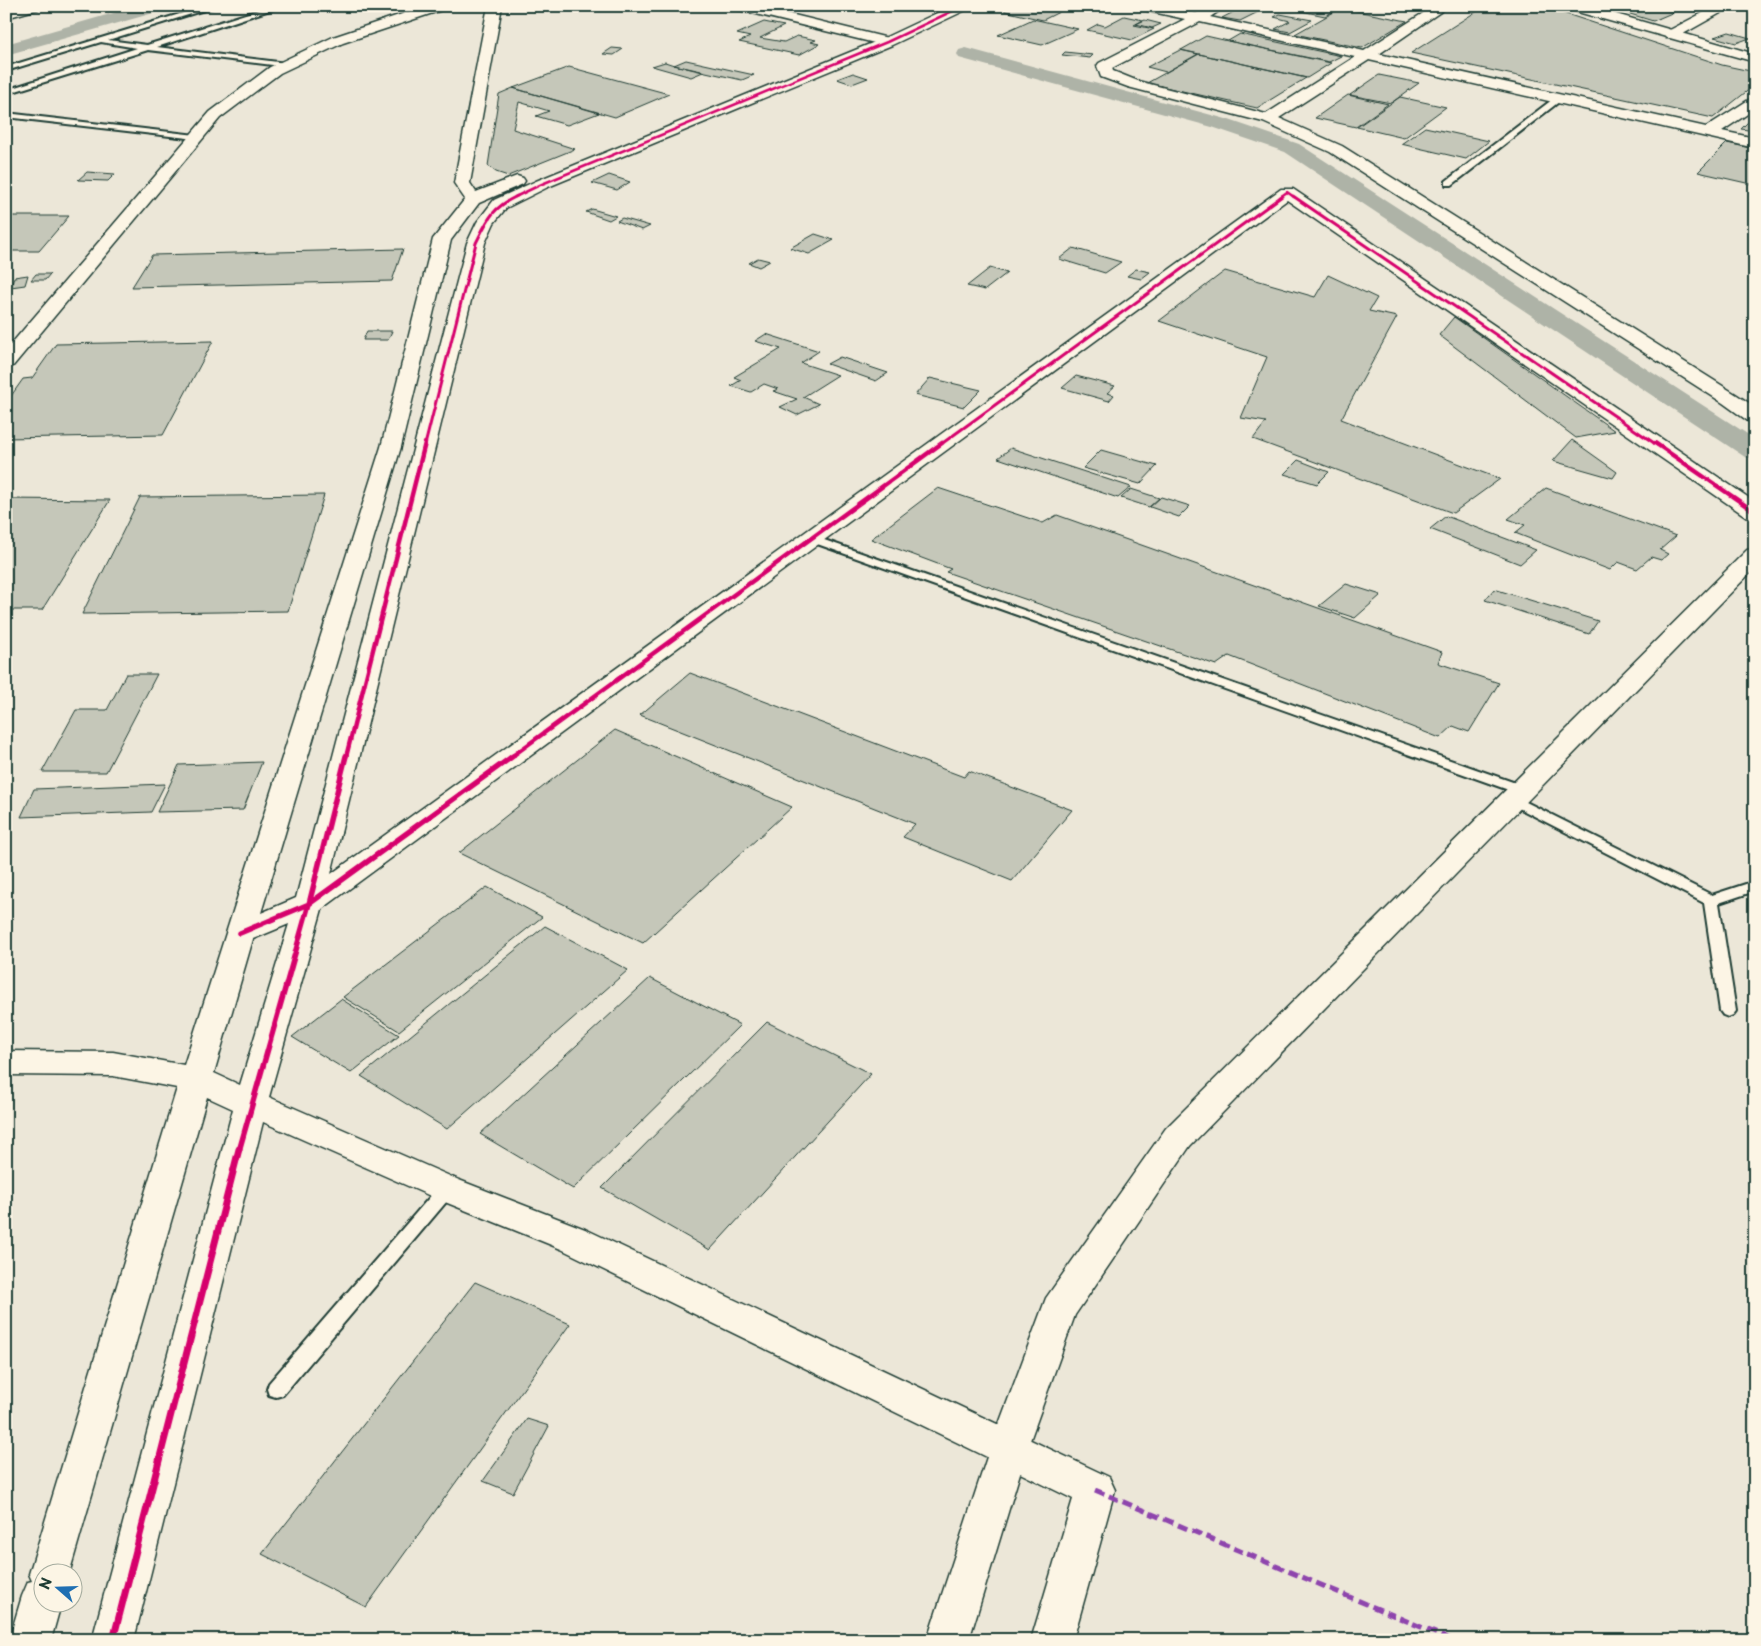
<svg xmlns="http://www.w3.org/2000/svg" width="1761" height="1646" font-family="'Playpen Sans',sans-serif">
<rect width="100%" height="100%" fill="#fcf5e5"/>
<filter id="ink" filterUnits="userSpaceOnUse"><feTurbulence type="fractalNoise" baseFrequency=".02" numOctaves="2"/><feDisplacementMap in="SourceGraphic" scale="10" xChannelSelector="R" yChannelSelector="G"/><feConvolveMatrix kernelMatrix="1 2 1 2 8 2 1 2 1" color-interpolation-filters="sRGB"/></filter>
<g filter="url(#ink)">
<path fill="#ece7d8" fill-rule="evenodd" d="M6,6H1755V1640H6ZM42,1574H72V1604H42Z"/>
<g fill="none" stroke-linecap="round" stroke-linejoin="round">
<path fill="#aeb3a7" fill-rule="evenodd" d="M138,6H167L164,10L6,55V44Z
M966,48L1226,119L1299,144L1755,439V459L1745,457L1285,152L1212,127L959,58L957,54L959,50Z"/>
</g>
<path fill="#c5c7b9" stroke="#1f3d34" d="M1015,6H1071L1043,20L1004,11Z
M1277,6H1343L1325,16Z
M1485,6H1542L1722,65L1755,72V85L1713,118L1411,53Z
M1604,6H1659L1656,8L1674,12L1653,21Z
M1243,7L1260,11L1240,21L1222,18Z
M1341,8L1407,21L1362,48L1295,34Z
M1280,14L1312,20L1290,32L1275,29L1290,21L1274,17Z
M1124,16L1143,20L1134,25L1154,29L1132,40L1087,30L1098,24L1105,26Z
M1033,19L1078,29L1042,45L998,35Z
M1145,20L1161,24L1152,28L1136,24Z
M764,22L784,26L760,38L784,42L797,36L816,40L811,42L819,44L799,55L739,42L750,37L737,34Z
M1729,32L1750,38L1736,43L1714,37Z
M1240,34L1341,56L1329,62L1228,41Z
M1206,36L1228,41L1331,63L1307,78L1181,50Z
M612,48L623,49L614,55L603,54Z
M1180,50L1198,54L1166,72L1147,67Z
M1065,52L1093,55L1090,58L1062,55Z
M1199,54L1306,78L1257,108L1147,83Z
M686,60L754,75L742,80L674,65Z
M665,62L674,65L703,72L691,77L652,66Z
M569,67L669,94L615,117L513,88Z
M853,73L868,78L852,84L837,79Z
M1379,75L1419,83L1391,103L1350,95Z
M513,88L599,113L567,125L536,116L549,111L519,102L513,129L575,149L508,176L496,172L488,166L499,94Z
M1348,95L1388,104L1356,127L1315,118Z
M1400,97L1446,107L1404,138L1357,127Z
M1751,119L1755,120V131L1741,129Z
M1425,127L1489,141L1466,159L1401,144Z
M1727,143L1755,149V185L1698,172Z
M87,172L115,174L108,181L78,180Z
M609,175L630,182L617,190L592,183Z
M592,209L616,216L609,220L586,212Z
M6,216H69L39,251H6Z
M622,218L650,226L642,230L617,221Z
M815,234L834,240L809,254L790,248Z
M1073,248L1121,262L1105,273L1059,259Z
M403,249L392,281L132,287L152,255Z
M758,258L770,261L759,267L749,263Z
M990,268L1007,273L985,290L967,286Z
M1136,269L1150,272L1141,279L1127,276Z
M1225,271L1315,297L1328,275L1377,298L1369,311L1397,317L1341,419L1500,479L1453,513L1253,439L1266,422L1241,418L1267,357L1159,321Z
M36,274H50L45,280H31Z
M28,275L25,285L11,287L14,277Z
M1454,317L1615,431L1576,438L1439,335Z
M367,331H392L388,340H363Z
M766,334L819,351L801,363L838,375L803,397L819,404L797,415L780,407L797,399L773,391L778,389L764,384L751,392L731,386L741,380L734,377L781,349L755,341Z
M213,341L163,435L6,438V403L23,379L32,378L56,344Z
M840,357L888,373L876,381L827,364Z
M1076,376L1115,386L1107,393L1114,395L1109,401L1062,388Z
M930,378L981,390L964,407L915,395Z
M1572,440L1617,472L1613,478L1553,461Z
M1011,448L1131,487L1118,498L998,458Z
M1101,450L1157,466L1140,484L1083,468Z
M1298,460L1329,472L1317,484L1284,474Z
M938,488L1043,523L1057,515L1442,652L1438,663L1499,683L1469,732L1453,726L1440,738L1229,656L1216,665L946,572L951,569L871,539Z
M1546,488L1676,536L1660,550L1668,554L1661,560L1651,557L1637,569L1618,562L1610,570L1515,533L1525,525L1508,519Z
M1131,489L1159,498L1149,507L1121,498Z
M324,495L288,611L82,614L140,497Z
M1161,497L1190,506L1179,517L1150,507Z
M6,499L110,500L42,610H6Z
M1446,516L1536,550L1520,564L1430,529Z
M1346,584L1381,595L1355,618L1319,606Z
M1494,589L1598,621L1589,634L1485,600Z
M690,673L964,777L969,771L1072,810L1012,881L903,837L915,824L640,715Z
M126,674H157L106,772H42L76,710H107Z
M615,730L792,807L643,943L459,853Z
M262,762L243,810L157,812L179,765Z
M165,784L151,812L21,817L34,789Z
M487,887L542,917L399,1031L343,997Z
M545,926L628,970L447,1129L361,1076Z
M650,978L740,1025L573,1189L480,1134Z
M341,999L399,1035L351,1073L292,1037Z
M767,1022L871,1074L710,1250L602,1188Z
M475,1282L570,1324L366,1607L262,1554Z
M527,1419L549,1426L513,1493L483,1481Z"/>
<g fill="none" stroke-linecap="round" stroke-linejoin="round">
<g stroke="#1f3d34" stroke-width="4">
<path id="lane" d="M206,6H217L108,40L147,45L271,6H282L157,47L286,63H289V67L148,50L6,94V90L137,48L101,42L6,71V67Z
M1557,96L1564,98L1452,185H1446V181Z
M6,113L196,135L200,137L196,139L6,117Z
M810,535L1527,787L1529,790L1522,794L1517,793L806,540L804,538L806,536Z
M1512,795L1712,895L1755,881V891L1719,903L1736,1011L1733,1015L1728,1017L1723,1015L1720,1011L1704,903L1507,802L1505,799Z
M447,1182L453,1184L455,1189L453,1194L283,1395L276,1397L269,1395L267,1389L269,1383L441,1184Z"/>
</g>
<g stroke="#1f3d34" stroke-width="3">
<path id="street" d="M18,6H39L38,9L6,18V10Z
M734,6H757L892,39L894,42L887,46L735,9Z
M1138,6H1163L1196,13L1210,6H1227L1210,17L1364,51L1434,6H1449L1379,54L1706,127L1750,99L1755,98V109L1722,131L1755,138V148L1369,60L1279,118L1342,146L1737,395L1755,407V423L1748,421L1723,403L1330,152L1263,122L1128,87L1101,77L1097,66L1099,63L1185,19L1139,9ZM1200,22L1355,57L1266,114L1138,81L1113,71L1112,68Z
M1566,6H1588L1755,54V62L1567,9Z
M1755,548V568L1190,1146L1075,1315L1023,1460L1009,1465L995,1460L990,1448L1046,1298L1166,1128L1747,550Z"/>
</g>
<g stroke="#1f3d34" stroke-width="3">
<path id="secondary" d="M426,6H446L445,9L343,43L280,73L220,118L13,366L6,368V350L210,112L270,67L333,37Z
M488,6H502L470,183L476,192L517,176L523,178L525,181L523,184L479,203L451,240L401,447L261,913L296,898L467,243L477,222L494,200L536,181L882,39L952,6H969L968,9L892,45L548,187L506,208L494,223L485,243L331,874L1281,189H1293L1755,502V519L1747,517L1287,200L322,909L269,1097L459,1180L585,1229L1109,1477L1115,1490L1073,1640H1031L1073,1499L1020,1473L969,1640H927L987,1457L561,1249L435,1198L263,1122L134,1640H92L233,1109L207,1097L69,1574H42V1604H61L51,1640H9L22,1596L28,1582L32,1581L29,1574L177,1088L113,1076L6,1075V1051L113,1052L184,1065L381,447L433,239L465,199L454,183ZM289,924L240,1085L214,1073L253,939Z
M1716,6H1733L1676,38H1666L1664,35L1666,32Z"/>
</g>
<use href="#lane" fill="#fcf5e5" fill-rule="evenodd"/>
<use href="#street" fill="#fcf5e5" fill-rule="evenodd"/>
<use href="#secondary" fill="#fcf5e5" fill-rule="evenodd"/>
<path stroke="#8e44ad" stroke-width="5" stroke-dasharray="10 5" stroke-linecap="butt" d="M1095,1490L1452,1640"/>
<g stroke="#fcf5e5" stroke-width="4.5">
<path id="cycleway-far4" d="M515,197L542,184L887,42L963,6
M1280,197L1287,192L1294,197"/>
</g>
<g stroke="#fcf5e5" stroke-width="5">
<path id="cycleway-far3" d="M1293,196L1657,445
M425,445L476,243C488,219 492,208 517,196
M940,445L1282,196"/>
</g>
<g stroke="#fcf5e5" stroke-width="7">
<path id="cycleway-far2" d="M1655,443L1755,512
M346,757L425,443
M511,757L942,443"/>
</g>
<g stroke="#fcf5e5" stroke-width="9">
<path id="cycleway-far1" d="M240,933L309,904L513,756
M239,1151L309,904L346,756"/>
</g>
<g stroke="#fcf5e5" stroke-width="10">
<path id="cycleway" d="M113,1640L239,1149"/>
</g>
<use href="#cycleway-far4" stroke="#d6006c" stroke-width="2.5"/>
<use href="#cycleway-far3" stroke="#d6006c" stroke-width="3"/>
<use href="#cycleway-far2" stroke="#d6006c" stroke-width="4.5"/>
<use href="#cycleway-far1" stroke="#d6006c" stroke-width="5.5"/>
<use href="#cycleway" stroke="#d6006c" stroke-width="7"/>
</g>
</g>
<rect width="1761" height="1646" fill="none" stroke="#fcf5e5" stroke-width="25"/>
<rect x="12" y="12" width="1736" height="1621" fill="none" stroke="#1f3d34" stroke-width="2" filter="url(#ink)"/>
<g transform="translate(58 1588) rotate(290)"><circle r="24" fill="#fcf5e5" stroke="#a4ab9e"/>
<path d="M0-4L9 19L0 12L-9 19Z" fill="#1f6fb2"/>
<text y="-8" font-size="14" font-weight="bold" text-anchor="middle" fill="#1f3d34">N</text>
</g>
</svg>
